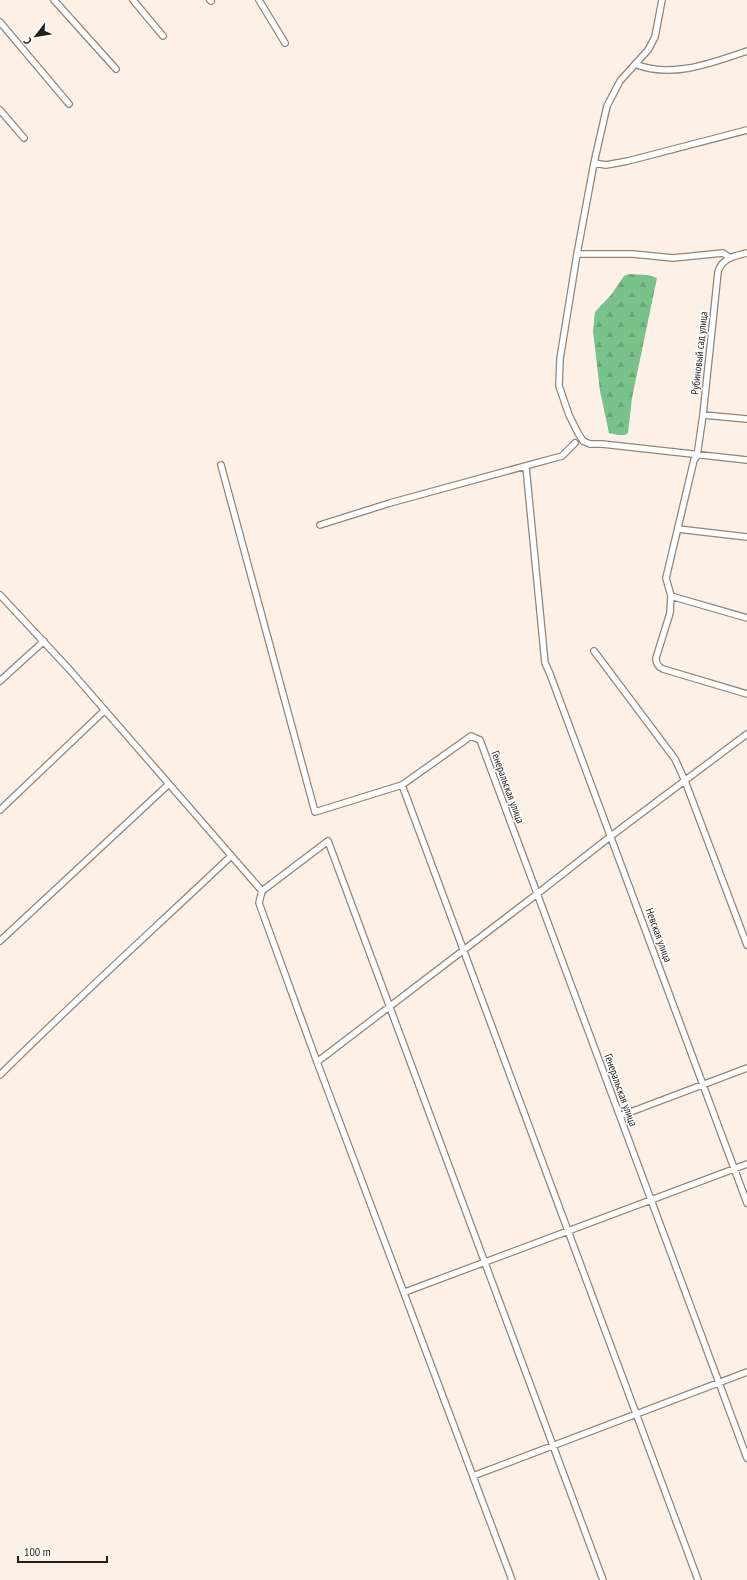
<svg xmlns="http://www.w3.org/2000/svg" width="747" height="1580" font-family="'PT Sans Narrow',sans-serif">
<defs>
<pattern id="forest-firs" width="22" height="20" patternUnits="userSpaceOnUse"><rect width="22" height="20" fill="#79c28c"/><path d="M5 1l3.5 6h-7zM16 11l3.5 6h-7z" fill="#68a678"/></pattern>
</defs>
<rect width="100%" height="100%" fill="#fdf0e6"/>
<path fill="url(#forest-firs)" d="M629,274L648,275L657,278L632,398L628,433L625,435H618L609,433L600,391L593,331L595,312L611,295L624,276Z"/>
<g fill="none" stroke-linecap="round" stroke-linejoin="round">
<g stroke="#928478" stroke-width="8">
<path id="street" d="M54,0L116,69
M133,0L163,36
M210,0L211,1
M259,0L285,43
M662,0L655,37L648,50L620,81L607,106L594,163L577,254L560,359L559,386L569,415L578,433L583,441L590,444H602L747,460
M0,22L69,104
M635,64C671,79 712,63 747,51
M0,110L24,138
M594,163L606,165L628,161L747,130
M747,253C734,256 722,258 718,272L703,415L697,456L694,460L666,578L671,596L670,613L656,658C656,664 658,667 663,669L747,694
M577,254H633L673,258L723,253L729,257
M703,415L747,419
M221,465L315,812L402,785L471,736L480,740L747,1458
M526,467L545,663L550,674L747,1203
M320,525L390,503L562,456L575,443
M678,529L747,537
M0,595L69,669L262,891L259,903L317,1062L512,1580
M671,596L747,618
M594,651L675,759L685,781L747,945
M0,681L44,641
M402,785L698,1580
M0,810L105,710
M261,895L262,891L328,841L603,1580
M0,941L169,784
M317,1062L537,894L611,836L747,734
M0,1075C75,1000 154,929 231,856
M620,1116L747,1068
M405,1292L747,1164
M473,1476L747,1372"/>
</g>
<use href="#street" stroke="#fff" stroke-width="5.5"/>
</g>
<g text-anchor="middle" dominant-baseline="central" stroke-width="3" stroke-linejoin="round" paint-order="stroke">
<g font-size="11" fill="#25201b" stroke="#fff">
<text transform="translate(699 353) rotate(-84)">Рубиновый сад улица</text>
<text transform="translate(508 787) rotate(70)">Генеральская улица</text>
<text transform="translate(659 935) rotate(70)">Невская улица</text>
<text transform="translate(621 1090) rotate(70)">Генеральская улица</text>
</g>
</g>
<g transform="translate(36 36) rotate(239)" stroke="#ffffff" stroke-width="3" paint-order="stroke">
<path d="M0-3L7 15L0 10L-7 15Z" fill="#25201b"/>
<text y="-6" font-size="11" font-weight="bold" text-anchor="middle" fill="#25201b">С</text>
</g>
<path d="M18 1556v6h89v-6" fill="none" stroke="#25201b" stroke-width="2"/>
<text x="24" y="1556" font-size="12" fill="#25201b" stroke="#ffffff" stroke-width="3" paint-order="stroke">100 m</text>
</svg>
